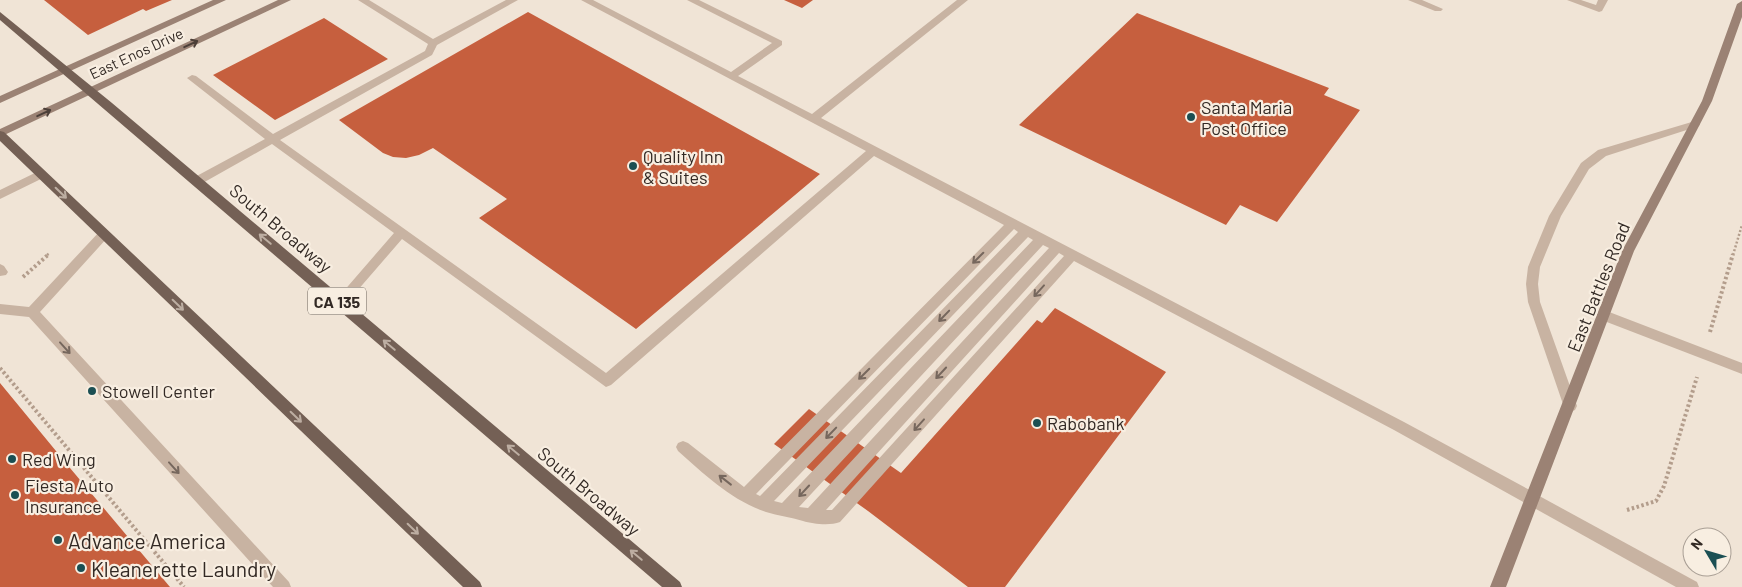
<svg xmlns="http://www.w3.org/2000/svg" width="1742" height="587" font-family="Barlow,sans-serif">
<rect width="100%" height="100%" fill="#f0e4d6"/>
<path fill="#c65f3e" d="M44,0H172L146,11L143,9L88,35Z
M784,0H813L802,8Z
M528,12L820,174L636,329L479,218L507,199L433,148L419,155L406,158L393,157L383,153L339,120Z
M1137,13L1329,88L1324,95L1360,110L1277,222L1240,205L1226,225L1019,125Z
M324,18L388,59L275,120L213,75Z
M1055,308L1166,372L1005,587H968L868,511L774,444L809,409L901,473L1037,320L1042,323Z
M0,383L70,468L170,587H0Z"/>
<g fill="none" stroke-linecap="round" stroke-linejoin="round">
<path stroke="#b39d8c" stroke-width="2.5" stroke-dasharray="2 2" stroke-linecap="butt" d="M47,255L50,253
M1733,255L1742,225"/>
<path stroke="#b39d8c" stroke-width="4" stroke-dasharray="2.5 2.5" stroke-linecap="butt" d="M23,277L49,254
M1710,332L1733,254
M0,368L184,587
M1627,510L1656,501L1664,486L1697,377"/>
<path fill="#c8b3a2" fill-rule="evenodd" d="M358,0H369L433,39L506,0H518L437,45L432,55L280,140L606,373L866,151L581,0H593L731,72L772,43L687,0H699L782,41V45L738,76L812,114L957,0H968L821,118L1404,422L1537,494L1539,499L1537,504L1532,506L1527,504L1394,430L1074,261L840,522C830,526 813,524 803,521C791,517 778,516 766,512C731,500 705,475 678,451L676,447L678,443L683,441L688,443L744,487L1004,225L874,156L611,385L606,387L402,239L344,306H336L334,303L336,300L394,233L272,144L201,184H193L191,181L193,178L265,139L187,78L192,75L196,76L273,134L425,51L428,44ZM1014,229L1018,232L760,496L756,494ZM1028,237L1033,240L782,503L774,501ZM1043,245L1049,248L808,508L799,507ZM1059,253L1064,256L832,510H826Z
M1408,0H1422L1443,9L1441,11H1435Z
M1567,0H1581L1596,5L1598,0H1608L1602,11L1599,12Z
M1695,121L1700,124L1699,126L1606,156L1589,169L1561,216L1540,267L1538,284L1540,302L1577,406L1575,410L1570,412L1565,410L1528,302L1526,284L1528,267L1549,216L1581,163L1598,150Z
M41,170L47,174L45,177L0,199V190Z
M104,230L110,234L108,237L40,312L289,582L291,587H273L29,317L0,314V304L29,307L100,231Z
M0,264L4,266L8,272L6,275L0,276Z
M1604,310L1742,363V374L1599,319L1598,315L1599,311Z"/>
<path fill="#c8b3a2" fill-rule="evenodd" d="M1532,492L1697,582L1699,587H1676L1527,504L1525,499L1527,494Z"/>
<path fill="#9b8274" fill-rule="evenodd" d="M213,0H226L0,103V96Z
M278,0H291L0,137V129Z
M1742,1V17L1712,101L1634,251L1506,587H1490L1622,251L1702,101L1737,4Z"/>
<path fill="#746055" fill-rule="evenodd" d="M0,12L112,103L680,582L682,587H662L0,20Z
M0,131L4,132L480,582L482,587H463L0,141Z"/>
</g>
<defs><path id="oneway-shaft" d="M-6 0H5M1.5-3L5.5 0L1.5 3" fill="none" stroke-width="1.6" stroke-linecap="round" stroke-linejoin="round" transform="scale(1.25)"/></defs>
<g stroke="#4c3f38">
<use href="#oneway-shaft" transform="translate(191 44) rotate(-25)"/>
<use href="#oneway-shaft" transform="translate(44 113) rotate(-25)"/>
</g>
<g stroke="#bdaea2">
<use href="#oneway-shaft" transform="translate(61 193) rotate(44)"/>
<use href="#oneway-shaft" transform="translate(265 239) rotate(-140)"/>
<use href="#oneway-shaft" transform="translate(178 305) rotate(44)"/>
<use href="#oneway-shaft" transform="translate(389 345) rotate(-140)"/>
<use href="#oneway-shaft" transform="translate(296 417) rotate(44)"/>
<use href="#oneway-shaft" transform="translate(513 450) rotate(-140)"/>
<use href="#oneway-shaft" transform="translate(413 529) rotate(44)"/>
<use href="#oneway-shaft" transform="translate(636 555) rotate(-140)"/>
</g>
<g stroke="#76675d">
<use href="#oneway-shaft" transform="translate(978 258) rotate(135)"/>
<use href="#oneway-shaft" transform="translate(1039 291) rotate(132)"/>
<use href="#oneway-shaft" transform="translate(944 316) rotate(134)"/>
<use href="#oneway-shaft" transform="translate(65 348) rotate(48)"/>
<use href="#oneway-shaft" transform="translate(941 373) rotate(133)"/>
<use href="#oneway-shaft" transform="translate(864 374) rotate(135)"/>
<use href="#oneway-shaft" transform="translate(919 425) rotate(132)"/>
<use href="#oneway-shaft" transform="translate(831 433) rotate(134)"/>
<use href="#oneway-shaft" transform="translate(174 468) rotate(48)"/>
<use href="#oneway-shaft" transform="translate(725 480) rotate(-142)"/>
<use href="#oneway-shaft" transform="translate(804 491) rotate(133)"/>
</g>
<g fill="#1b4f53" stroke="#f8eee1" stroke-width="2">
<circle cx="1191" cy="117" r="5"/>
<circle cx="633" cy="166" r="5"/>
<circle cx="92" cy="391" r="5"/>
<circle cx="1037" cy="423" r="5"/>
<circle cx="12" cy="459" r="5"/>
<circle cx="15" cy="495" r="5"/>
<circle cx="58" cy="540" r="5"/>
<circle cx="81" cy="568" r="5"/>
</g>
<g text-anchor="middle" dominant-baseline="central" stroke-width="4.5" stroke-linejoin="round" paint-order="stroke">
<g font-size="15" fill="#322924" stroke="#f8eee1">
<text transform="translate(136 53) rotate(-25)">East Enos Drive</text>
</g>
<rect fill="#f8eee1" stroke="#6d645d" stroke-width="1" x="308" y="287.5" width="58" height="27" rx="4"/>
<g font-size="16" font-weight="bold" fill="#322924">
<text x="337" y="301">CA 135</text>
</g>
<g font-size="18" fill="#322924" stroke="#f8eee1" text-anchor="start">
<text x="1201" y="107">Santa Maria<tspan x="1201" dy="21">Post Office</tspan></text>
<text x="643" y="156">Quality Inn<tspan x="643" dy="21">&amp; Suites</tspan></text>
<text x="102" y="391">Stowell Center</text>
<text x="1047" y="423">Rabobank</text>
<text x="22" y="459">Red Wing</text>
<text x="25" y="485">Fiesta Auto<tspan x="25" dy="21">Insurance</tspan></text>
</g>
<g font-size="18" fill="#322924" stroke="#f8eee1">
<text transform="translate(281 228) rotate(40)">South Broadway</text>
<text transform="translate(1598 287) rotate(-68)">East Battles Road</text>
<text transform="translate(589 491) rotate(40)">South Broadway</text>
</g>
<g font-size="21" fill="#322924" stroke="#f8eee1" text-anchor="start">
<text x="68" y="540">Advance America</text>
<text x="91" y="568">Kleanerette Laundry</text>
</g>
</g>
<g transform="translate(1707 552) rotate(308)"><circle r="24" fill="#f8eee1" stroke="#a99f95"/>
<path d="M0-4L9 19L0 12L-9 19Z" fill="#1b4f53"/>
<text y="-8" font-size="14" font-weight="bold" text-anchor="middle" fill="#322924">N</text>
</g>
</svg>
